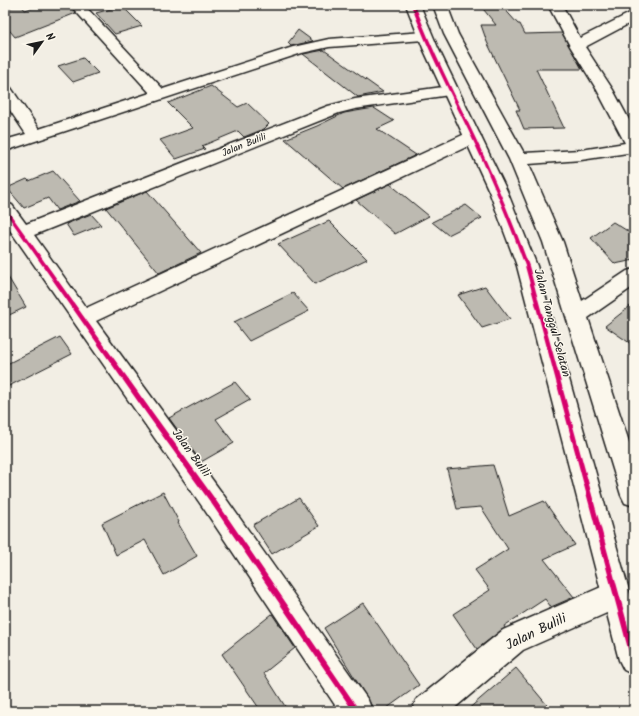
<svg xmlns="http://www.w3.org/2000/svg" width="639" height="716" font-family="Kalam,sans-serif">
<rect width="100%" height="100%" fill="#f2eee4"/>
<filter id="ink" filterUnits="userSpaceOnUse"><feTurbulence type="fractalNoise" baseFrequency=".025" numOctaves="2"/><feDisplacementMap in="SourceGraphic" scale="8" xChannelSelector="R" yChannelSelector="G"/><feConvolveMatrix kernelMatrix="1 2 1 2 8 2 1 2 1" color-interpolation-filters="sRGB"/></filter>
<g filter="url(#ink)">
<path fill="#bdbab1" stroke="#1c1c1c" d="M18,5H21L25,10L41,5H69L76,13L15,37L5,25V9Z
M480,5H501L518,24H520L525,34L562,33L582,69H536L564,128L524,129L516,110H520L487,42L481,25H496Z
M122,6L142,26L115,34L96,13Z
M298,30L313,41L291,46L288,43Z
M324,50L383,92L358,97L303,54Z
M83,58L98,73L73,82L58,66Z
M211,86L238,107L247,103L269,124L264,129L244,137L238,131L202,146L205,149L176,159L160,140L193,128L168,103Z
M374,108L394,121L377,129L416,155L343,189L285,139L317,126L344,113Z
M53,171L80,201L57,210L48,198L24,208L7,188L27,179L29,181Z
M390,184L429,216L395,234L356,200Z
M147,191L201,253L159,273L106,208Z
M466,205L482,218L448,235L432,222Z
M91,214L101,225L74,236L66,224Z
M329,221L367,259L315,284L278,244Z
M613,222L634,235V260L615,264L591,238Z
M5,272L26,307L5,317Z
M485,286L510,319L482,328L458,295Z
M293,293L309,311L249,341L234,322Z
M634,303V346L605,326Z
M60,337L72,354L5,388V365Z
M235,382L250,400L216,419L234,443L201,462L169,418Z
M493,465L509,516L544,501L575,545L544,559L574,597L551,607L545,599L504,626L505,628L477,649L453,614L490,590L475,570L508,549L481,507L457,509L447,469Z
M163,492L179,522L178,523L197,556L164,575L145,540L116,555L102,523Z
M299,498L319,526L272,554L253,525Z
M363,603L419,685L383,711H375L324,628Z
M272,614L295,648L264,673L288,711H261L222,654Z
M516,668L552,711H466Z"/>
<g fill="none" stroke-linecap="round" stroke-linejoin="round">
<g stroke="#1c1c1c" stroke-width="3">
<path id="minor" d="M70,5H84L163,89L293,47L329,39L424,32L429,33L431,36L429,39L424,40L329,47L302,53L5,151V140L26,134L5,103V86L11,88L39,129L150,93Z
M433,5H447L458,34L524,153L581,150L625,143L597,90L570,46L548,5H562L580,38L634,11V21L585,47L613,90L634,129V152L581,160L529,164L563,242L582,301L627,271L634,269V286L588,318L634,457V506L625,503L621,495L543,242L509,159L444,34Z
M450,86L456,88L458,91L456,94L355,109L339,113L34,235L86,308L467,133L473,132L479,133L481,137L479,141L96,321L222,493L368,700L372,711H339L204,509L5,223V203L12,205L26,224L328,106L355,99Z
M615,581L625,585L629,595L625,605L523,650L451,711H412L416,700L503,630Z"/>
</g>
<g stroke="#1c1c1c" stroke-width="3">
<path id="tertiary" d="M406,5H420L438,48L507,191L537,266L634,608V675L624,670L619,660L517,266L489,191L423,48Z"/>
</g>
<use href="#minor" fill="#fbf7ec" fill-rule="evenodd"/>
<use href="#tertiary" fill="#fbf7ec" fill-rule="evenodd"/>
<g stroke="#fbf7ec" stroke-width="3">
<path id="cycleway" d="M411,5H415C432,50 454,93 475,137C495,179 513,222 529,266L634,648V663L632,662L631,660L525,266C509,222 491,178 471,136C450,93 428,50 411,5Z
M5,208H6L150,409L215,499L360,711H353L211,503L146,413L5,212Z"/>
</g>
<use href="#cycleway" fill="#d6006c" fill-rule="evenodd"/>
</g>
</g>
<g text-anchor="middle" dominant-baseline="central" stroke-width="3" stroke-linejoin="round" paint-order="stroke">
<g font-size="10" fill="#1c1c1c" stroke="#fbf7ec">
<text transform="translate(244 145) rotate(-22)">Jalan Bulili</text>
</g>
<g font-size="12" fill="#1c1c1c" stroke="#fbf7ec">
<text transform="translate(552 323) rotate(75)">Jalan Tanggul Selatan</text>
<text transform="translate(191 453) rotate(54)">Jalan Bulili</text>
</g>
<g font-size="14" fill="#1c1c1c" stroke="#fbf7ec">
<text transform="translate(536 632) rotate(-26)">Jalan Bulili</text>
</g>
</g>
<rect width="639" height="716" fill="none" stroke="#fbf7ec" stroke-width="20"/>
<rect x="10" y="10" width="619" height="696" fill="none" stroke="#1c1c1c" stroke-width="1.5" filter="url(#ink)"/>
<g transform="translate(42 42) rotate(57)" stroke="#fbf7ec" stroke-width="3" paint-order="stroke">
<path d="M0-3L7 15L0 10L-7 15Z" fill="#1c1c1c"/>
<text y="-6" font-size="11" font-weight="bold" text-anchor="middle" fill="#1c1c1c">N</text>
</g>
</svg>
